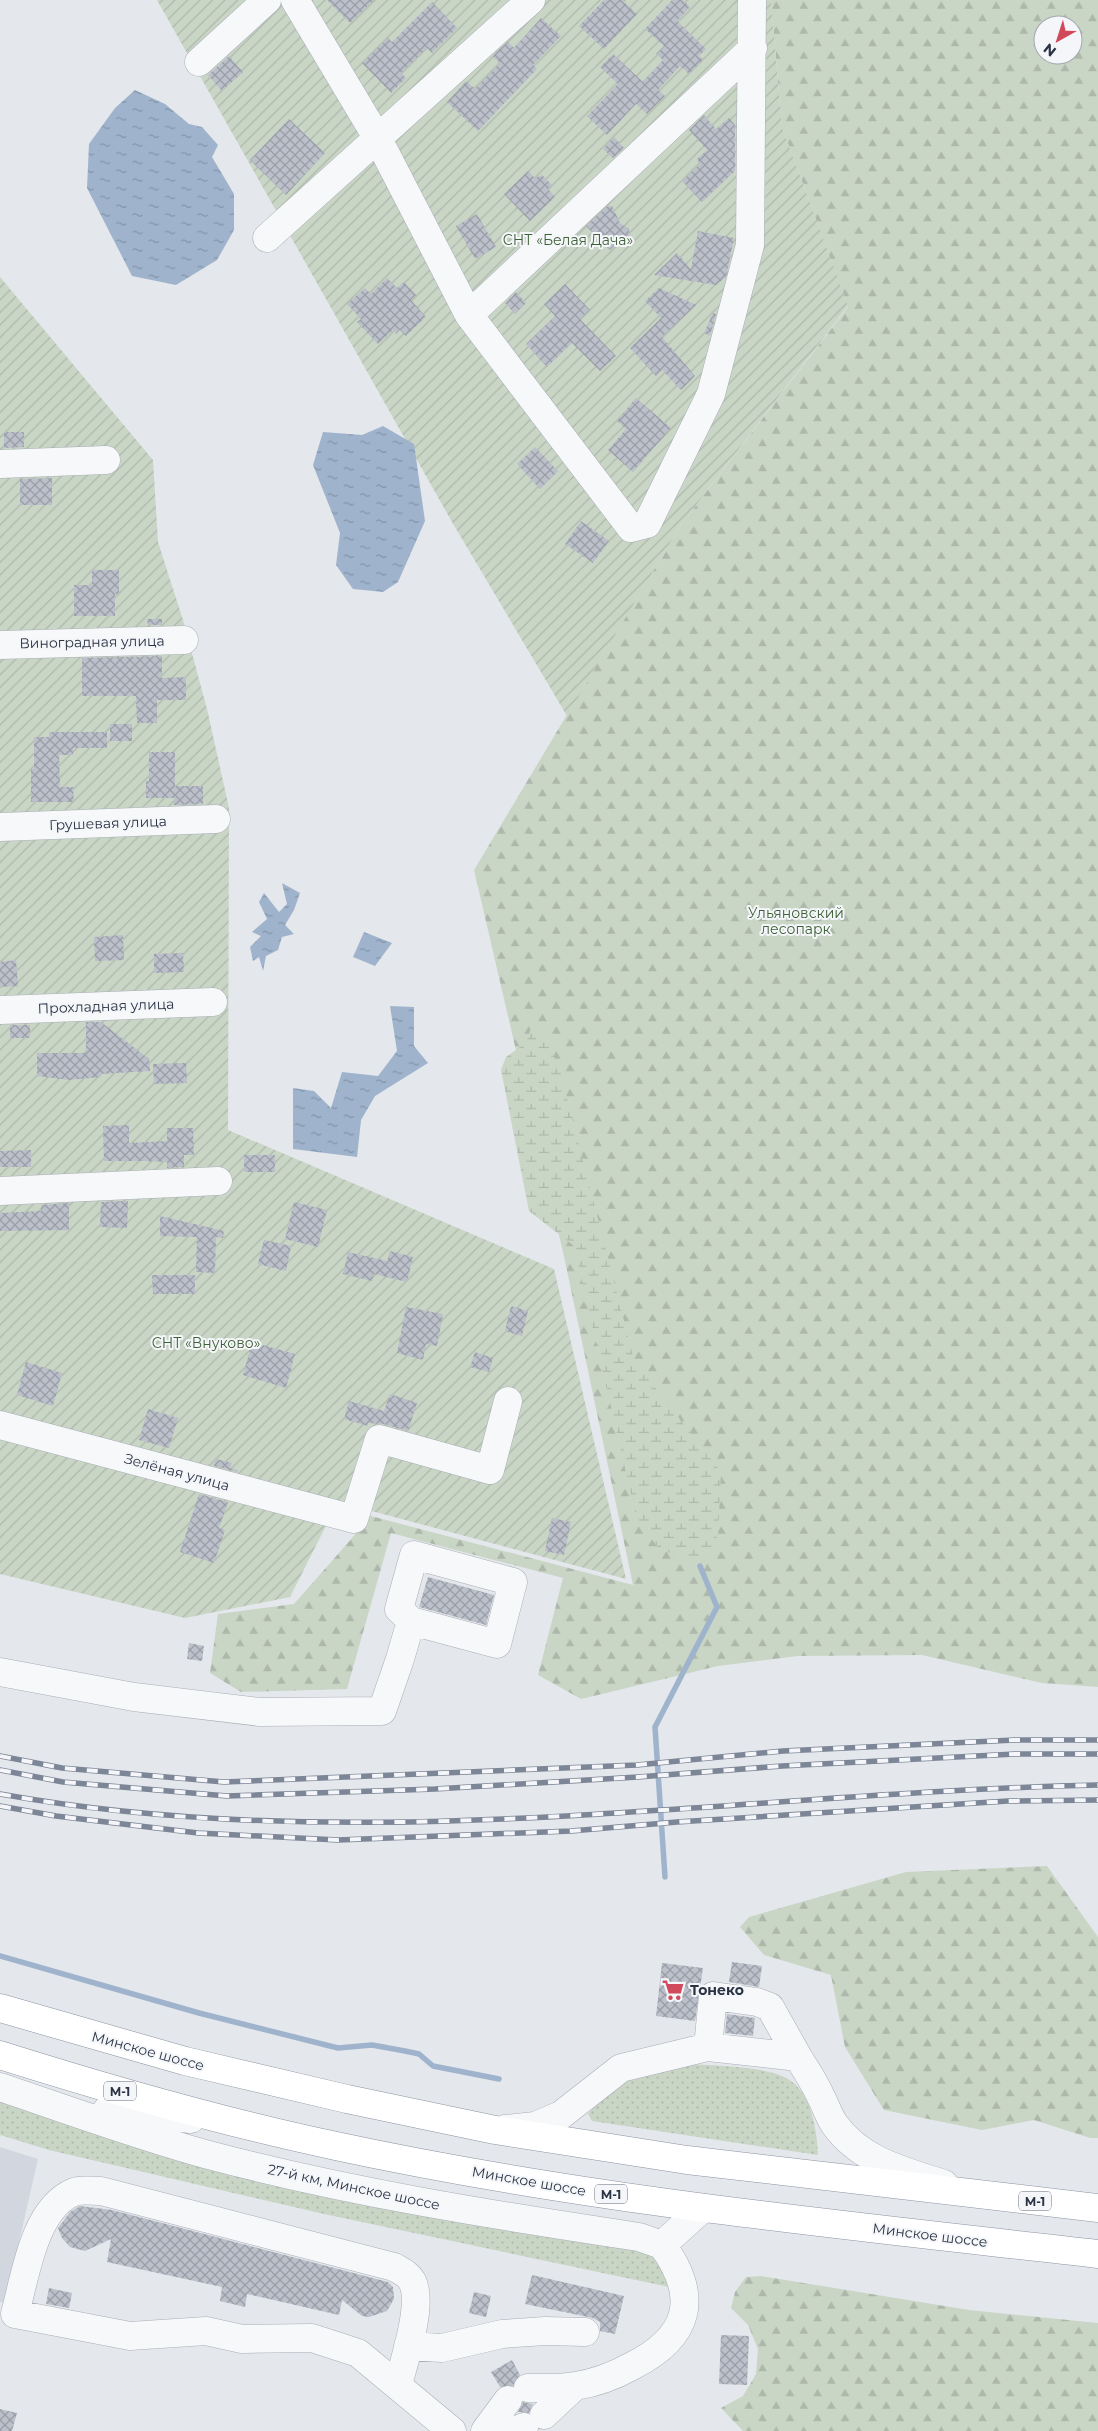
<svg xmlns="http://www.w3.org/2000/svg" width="1098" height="2431" font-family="Montserrat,sans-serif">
<defs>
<pattern id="grass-dots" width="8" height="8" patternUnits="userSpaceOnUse" patternTransform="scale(1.25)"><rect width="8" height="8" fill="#c9d6c5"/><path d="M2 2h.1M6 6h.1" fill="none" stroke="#adb8ab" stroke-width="1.8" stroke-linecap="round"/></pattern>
<pattern id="forest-firs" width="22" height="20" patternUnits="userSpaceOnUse" patternTransform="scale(1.25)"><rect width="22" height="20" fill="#c9d6c5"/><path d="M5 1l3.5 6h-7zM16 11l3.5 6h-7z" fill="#adb8ab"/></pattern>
<pattern id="wetland-marsh" width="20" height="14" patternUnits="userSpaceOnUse" patternTransform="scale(1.25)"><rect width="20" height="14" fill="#c9d6c5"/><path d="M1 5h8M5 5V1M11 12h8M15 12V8" fill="none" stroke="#adb8ab"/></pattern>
<pattern id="garden-furrows" width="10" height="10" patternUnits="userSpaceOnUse" patternTransform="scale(1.25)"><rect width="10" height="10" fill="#c9d6c5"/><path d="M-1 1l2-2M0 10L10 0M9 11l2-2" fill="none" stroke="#adb8ab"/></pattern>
<pattern id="water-ripples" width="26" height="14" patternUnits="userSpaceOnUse" patternTransform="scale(1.25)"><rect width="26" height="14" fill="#9fb4cc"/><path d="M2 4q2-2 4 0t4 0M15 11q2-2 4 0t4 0" fill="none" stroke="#8293a7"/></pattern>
<pattern id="building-cross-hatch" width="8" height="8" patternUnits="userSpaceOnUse" patternTransform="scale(1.25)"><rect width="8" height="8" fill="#bbc0ca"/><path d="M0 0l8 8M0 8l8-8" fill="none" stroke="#989da6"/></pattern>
</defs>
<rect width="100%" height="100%" fill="#e4e7ec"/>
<path fill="#d2d6de" d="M0,2147L38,2159L5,2303L0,2302Z"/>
<path fill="url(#grass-dots)" d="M678,2063C707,2066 764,2065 788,2079C812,2093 817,2131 818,2155L592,2121L588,2114L597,2102L622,2080Z
M0,2099L647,2250L656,2255L674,2288L324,2214L49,2150L0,2135Z"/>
<path fill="url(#forest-firs)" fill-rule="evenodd" d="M771,0H1098V1687L1042,1683L922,1655L798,1656L718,1666L581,1699L538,1675L563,1578L391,1533L347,1689L241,1692L210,1673L218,1614L294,1604L360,1529L367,1515L633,1585L565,1261L474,870L680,526L848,307L782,127ZM1043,25H1073V55H1043Z
M1047,1866L1098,1937V2138H1090L1034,2120L982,2130L884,2110L845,2047L831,1975L764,1955L740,1927L749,1917L906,1872Z
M761,2276L969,2310L1098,2323V2431H743L721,2408L743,2396L756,2374L758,2349L748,2325L731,2308L735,2292L746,2277Z"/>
<path fill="url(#wetland-marsh)" d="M532,1025L546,1040L560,1070L634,1360L721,1472L718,1535L700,1566L658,1548L636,1516L574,1246L529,1211L501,1070L506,1057L526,1043Z"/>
<path fill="url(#garden-furrows)" d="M157,0H771L782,127L848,306L680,526L567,716L452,522Z
M0,277L153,460L158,542L183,620L207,709L229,808L228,1130L554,1269L626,1579L338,1502L290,1597L185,1618L0,1574Z"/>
<path fill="url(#water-ripples)" d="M135,90L165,104L189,124L202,127L218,145L212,157L234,194V230L217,260L176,285L132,276L87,188L89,144L115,108Z
M383,426L414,444L425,521L398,582L383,592L353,589L336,565L340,533L313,465L323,432L362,435Z
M282,883L300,893L294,910L285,925L294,934L282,937L278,950L266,956L263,971L259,957L253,961L250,947L261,936L252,932L267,919L259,902L264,893L279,912L287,904Z
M364,932L392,943L375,966L353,957Z
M390,1006L414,1007V1046L428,1063L375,1096L361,1120L357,1157L293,1149V1088L314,1091L331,1108L342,1072L378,1076L397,1051Z"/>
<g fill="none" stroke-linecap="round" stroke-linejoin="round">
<path stroke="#9fb4cc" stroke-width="5.5" d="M665,1877L655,1727L717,1607L700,1566
M0,1956L199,2013L338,2048L372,2045L405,2051L419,2054L433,2066L499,2079"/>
</g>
<path fill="url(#building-cross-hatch)" d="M327,0H374L350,23Z
M604,0H622L637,14L604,49L579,26Z
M672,0H683L690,7L677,21L706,49L699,56L703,60L689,74L680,66L658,90L665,96L647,114L636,104L607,135L587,116L618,84L600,67L613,54L643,82L663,60L656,54L664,46L645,29Z
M432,2L457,28L432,53L427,48L401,73L406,78L391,93L362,63L388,38L392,42Z
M541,18L561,36L533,65L537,69L478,131L447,102L466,81L475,89L500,63L493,57L496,52L508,42L514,48Z
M229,56L243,72L222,91L208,75Z
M704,115L716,129L729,118L735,125V171L702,202L682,181L700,164L697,159L707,150L689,130Z
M289,119L325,153L286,195L250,160Z
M614,137L624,148L613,158L603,149Z
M528,171L535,178L542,175L552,185L548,189L555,197L530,221L504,194Z
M608,206H612L620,223L629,229L631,247L619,241L610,250L586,226Z
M477,214L496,247L475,259L456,226Z
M698,231L734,238L726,277L716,285L654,275L677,253L691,269Z
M387,278L397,288L404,282L416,295L411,300L426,317L406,336L400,330L396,334L393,330L378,344L357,322L361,319L347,304L365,288L371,294Z
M565,284L590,310L580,319L616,356L600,371L572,343L547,367L526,344L555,316L544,304Z
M659,288L696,305L662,337L695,376L681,390L662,370L656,376L630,348L661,318L645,301Z
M516,292L526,303L515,314L505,303Z
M713,313L716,314L710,336L704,333Z
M636,398L671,428L633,472L608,450L626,429L617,421Z
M4,432H24V447L4,448Z
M535,447L558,471L540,489L517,464Z
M52,478V505H20V479Z
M581,521L609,541L593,563L565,544Z
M92,570H119V594H115V616H74V585H92Z
M147,619H162V625H148Z
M162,656V678L186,677V700H157V723H137L136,696H82V658Z
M110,724H132V741H110Z
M49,732H107V748H73V755H59L60,787H73L74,802H31V769H34V737H49Z
M149,752H175V786H203V804L174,805V798H146V781H149Z
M123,935L124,960L95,961L94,937Z
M183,953L184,972L154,973V954Z
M16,960L18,986L0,987V962Z
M86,1022H101L149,1059L150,1071L101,1074V1077L69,1080L37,1076V1053H86Z
M10,1025H30V1038H10Z
M186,1063L187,1083L154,1084L153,1064Z
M129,1125V1143L167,1141V1128H193L194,1155H184V1167L167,1168V1162L145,1161H104L103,1126Z
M31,1150V1167H0V1151Z
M244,1155H275V1172H244Z
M125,1201H128L127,1228L100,1227L101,1202Z
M294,1202L327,1210L318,1247L285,1239Z
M69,1203V1230L0,1231V1213L41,1211V1205Z
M160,1216L224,1231L223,1238L216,1237L215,1273L196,1272L197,1237L160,1236Z
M264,1240L291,1246L286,1271L258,1264Z
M390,1251L413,1257L407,1282L374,1274L372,1281L343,1274L348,1252L387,1261Z
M152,1275H195V1294H153Z
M511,1306L528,1311L522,1336L505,1331Z
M406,1307L443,1314L437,1346L426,1344L423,1360L397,1353Z
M252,1342L295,1354L286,1388L243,1375Z
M475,1352L493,1358L489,1372L470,1367Z
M26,1362L62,1373L53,1406L17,1395Z
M390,1394L417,1403L408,1431L383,1424L368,1423V1426L344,1419L349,1401L384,1411Z
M148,1409L178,1418L169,1448L139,1440Z
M216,1459L232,1463L230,1468L238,1470L237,1472L214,1466Z
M199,1494L228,1502L219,1528L225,1530L214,1563L180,1552Z
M552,1518L571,1522L564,1555L545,1551Z
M428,1577L494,1595L486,1625L419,1607Z
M189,1643L204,1646L202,1661L187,1659Z
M732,1962L762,1966L759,1987L729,1982Z
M662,1963L703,1968L695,2021L656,2016Z
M727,2014L755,2018L753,2036L725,2033Z
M80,2206L112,2210L388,2282L393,2287L394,2299L387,2311L369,2317L362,2316L342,2300L339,2315L247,2294L245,2307L220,2301L222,2287L107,2262L111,2239L85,2251L70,2247L62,2238L58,2228L70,2212Z
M532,2275L624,2296L615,2334L600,2331V2322L593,2318L525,2304Z
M49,2288L72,2293L69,2308L46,2304Z
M474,2292L491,2296L486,2317L469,2313Z
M721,2335L749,2336L747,2385L719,2384Z
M512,2360L520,2375L513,2386L500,2387L491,2372Z
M523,2402L533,2404L529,2413L518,2412Z
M0,2409L17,2413L12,2431H0Z"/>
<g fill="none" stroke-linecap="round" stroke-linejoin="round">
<g stroke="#a9aeb7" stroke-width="29">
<path id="minor" d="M295,0L378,139L469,315L631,528L647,524L711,394L750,245L752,0
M199,62L267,0
M267,238L531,0
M469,315L753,48
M0,464L106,460
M0,645L184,640
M0,827L216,819
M0,1010L213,1002
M0,1191L218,1181
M0,1425L354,1519L379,1439L490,1470L508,1401
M414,1555L513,1582L497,1644L411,1621L399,1609Z
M0,1672L134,1697L260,1712L382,1711L400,1659L411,1621
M708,2047L713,1996L757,2002L770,2007L798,2057
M0,2087C68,2110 136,2135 205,2154C347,2192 493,2215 639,2237L662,2245L703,2208
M107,2110L191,2119
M505,2129L535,2126L561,2115L621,2068L708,2047L798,2057C806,2070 815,2083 821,2097C826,2106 829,2117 835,2125C861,2161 904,2171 944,2184
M408,2346L442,2348L502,2334L545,2331L585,2332
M398,2385C404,2361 424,2303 412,2281C408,2274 401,2271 394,2267L101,2191C93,2191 82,2189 74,2192C34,2208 25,2277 15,2314L130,2336L206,2331L242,2339L312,2338L358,2353L452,2431
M528,2388C544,2388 560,2389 575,2386C596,2383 614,2376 632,2366C690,2337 700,2297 662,2245
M544,2415L574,2387
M485,2431L508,2400
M514,2431L524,2427"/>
</g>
<g stroke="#8b94a3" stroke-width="29">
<path id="highway" d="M0,2008L185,2061L347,2099L495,2130L687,2160L1098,2208
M0,2055C111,2090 223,2122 336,2146C587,2200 843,2225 1098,2254"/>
</g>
<use href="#minor" stroke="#f7f8fa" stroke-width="28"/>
<use href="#highway" stroke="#fff" stroke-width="28"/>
<g stroke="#7d8696" stroke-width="5.5">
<path id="rail" d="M0,1756L62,1768L224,1782L637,1765L783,1751L1015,1740H1098
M0,1770L63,1782L227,1796L435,1789L638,1777L782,1766L1015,1754H1098
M0,1794C363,1859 733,1793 1098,1785
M0,1806L56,1816L198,1833L338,1840L571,1831L677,1822L1008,1801L1098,1800"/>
</g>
<use href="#rail" stroke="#f4f6f9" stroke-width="4" stroke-dasharray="11" stroke-linecap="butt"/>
</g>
<defs>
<g id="supermarket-bare" transform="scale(1.725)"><path d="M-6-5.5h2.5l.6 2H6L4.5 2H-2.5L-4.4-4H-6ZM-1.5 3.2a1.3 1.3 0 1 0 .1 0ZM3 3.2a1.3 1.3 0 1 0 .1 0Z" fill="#d1495b" stroke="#f4f6f9" stroke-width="2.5" paint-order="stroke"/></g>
</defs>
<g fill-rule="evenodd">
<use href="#supermarket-bare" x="673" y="1990"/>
</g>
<g text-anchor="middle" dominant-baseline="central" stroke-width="4" stroke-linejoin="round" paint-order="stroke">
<g fill="#f4f6f9" stroke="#676e7b" stroke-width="1">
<rect x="104" y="2081.5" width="32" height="19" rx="4"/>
<rect x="595" y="2184.5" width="32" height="19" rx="4"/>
<rect x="1019" y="2191.5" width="32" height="19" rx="4"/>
</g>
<g font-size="12" font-weight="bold" fill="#2b3445">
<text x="120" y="2091">М-1</text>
<text x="611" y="2194">М-1</text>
<text x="1035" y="2201">М-1</text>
</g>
<g font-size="14" fill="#3f6138" stroke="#f4f6f9">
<text x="568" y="240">СНТ «Белая Дача»</text>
<text x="796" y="913">Ульяновский<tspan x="796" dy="16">лесопарк</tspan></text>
<text x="206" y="1343">СНТ «Внуково»</text>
</g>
<g font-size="14" fill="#2b3445" stroke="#f4f6f9">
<text transform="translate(92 642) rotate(-1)">Виноградная улица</text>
<text transform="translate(108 823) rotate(-2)">Грушевая улица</text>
<text transform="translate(106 1006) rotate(-2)">Прохладная улица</text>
<text transform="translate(177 1472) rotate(15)">Зелёная улица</text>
<text transform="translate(148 2051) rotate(15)">Минское шоссе</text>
<text transform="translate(529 2181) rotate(10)">Минское шоссе</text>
<text transform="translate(354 2187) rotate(12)">27-й км, Минское шоссе</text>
<text transform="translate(930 2235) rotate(7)">Минское шоссе</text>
</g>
<g font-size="14" font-weight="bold" fill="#2b3445" stroke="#f4f6f9" text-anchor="start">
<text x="690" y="1990">Тонеко</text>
</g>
</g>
<g transform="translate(1058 40) rotate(219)"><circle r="24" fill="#f4f6f9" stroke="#a4a8b1"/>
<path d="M0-4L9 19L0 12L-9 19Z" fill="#d1495b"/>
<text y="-8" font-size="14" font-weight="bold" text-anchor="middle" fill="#2b3445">N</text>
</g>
</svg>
